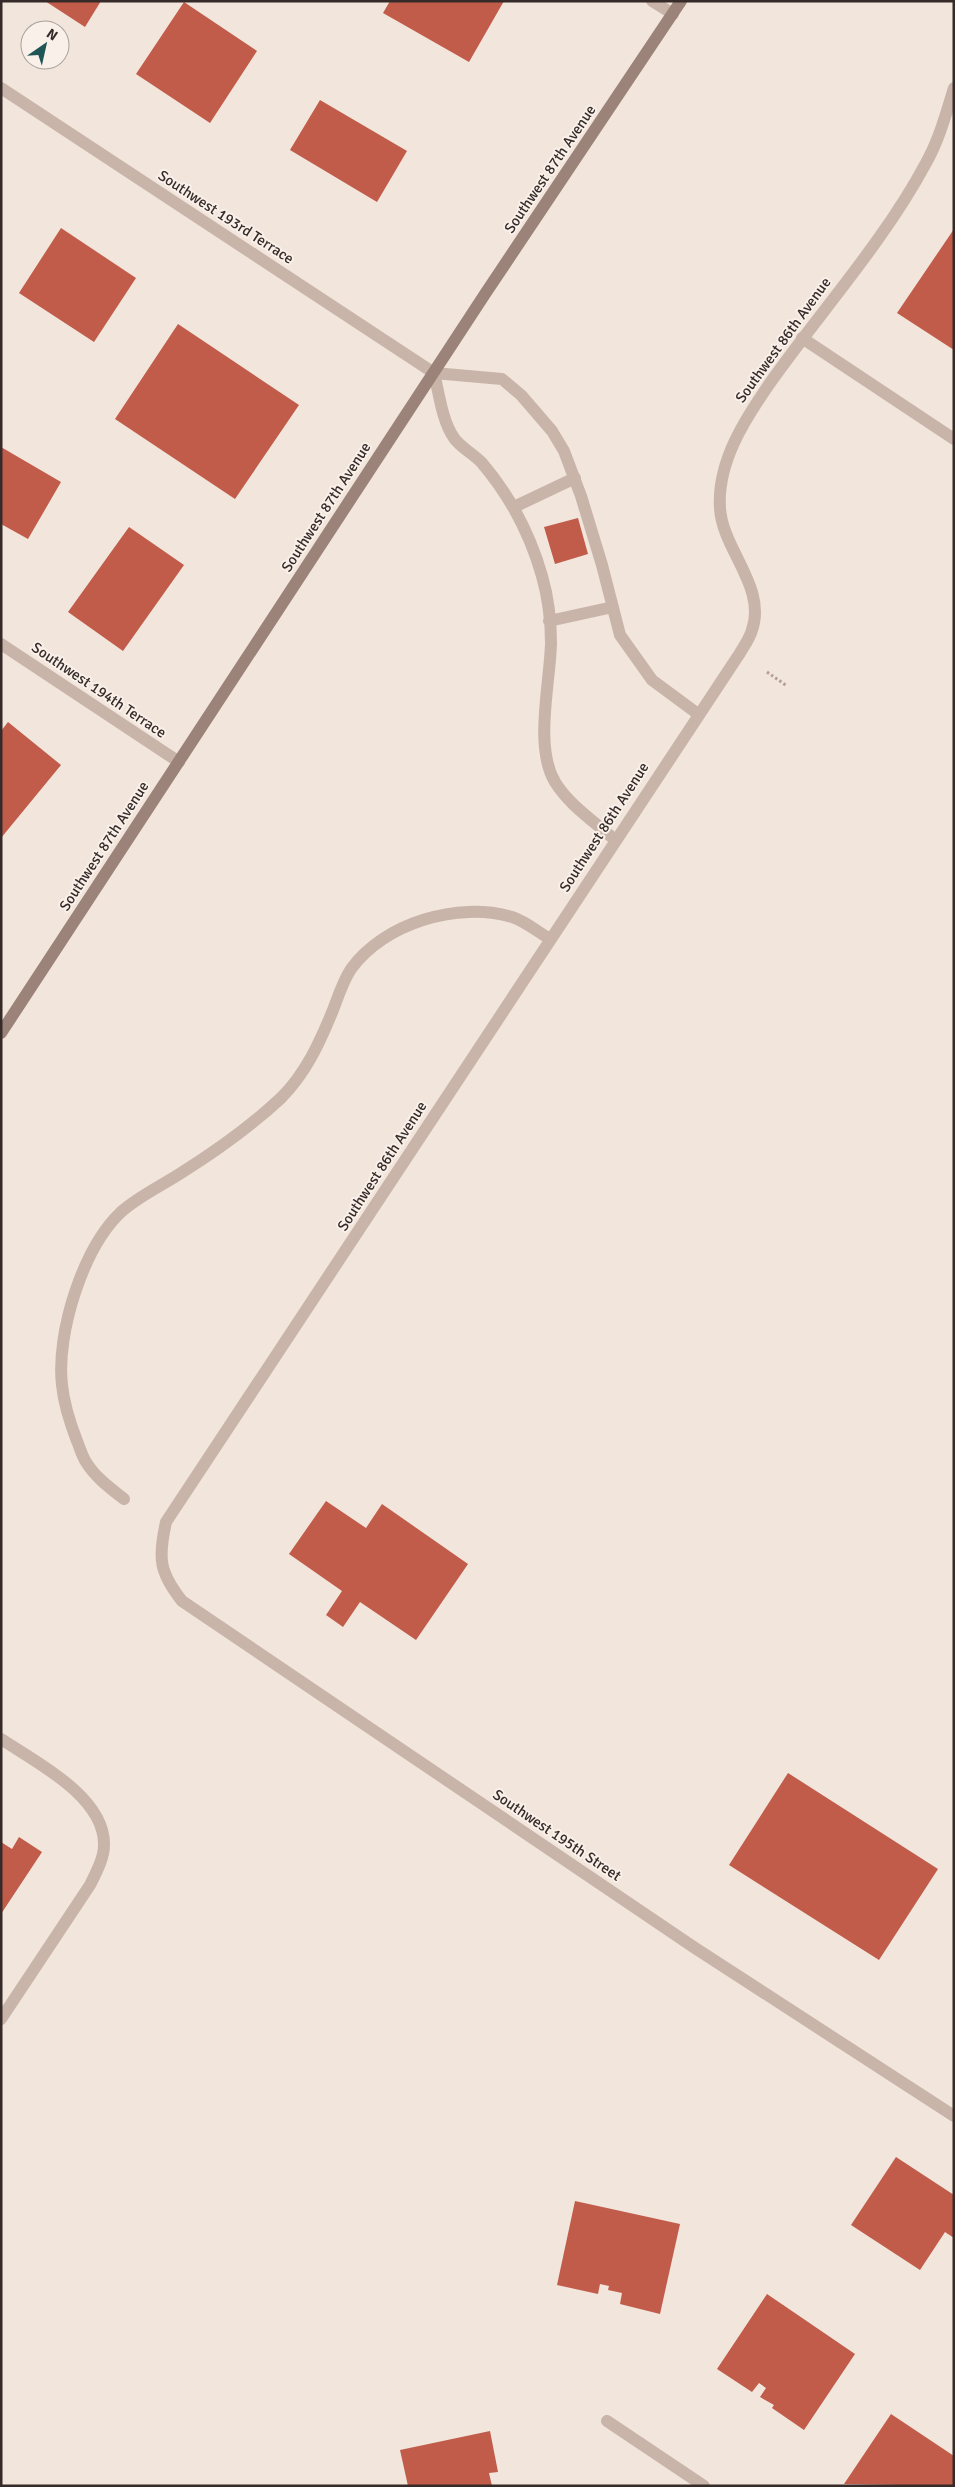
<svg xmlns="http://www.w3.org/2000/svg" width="955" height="2487" font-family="Signika,sans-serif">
<rect width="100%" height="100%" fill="#f1e5dc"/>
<path fill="#c15c4a" d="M45,1H101L85,27Z
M390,1H504L469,62L383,13Z
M184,2L257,51L210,123L136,74Z
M320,100L407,151L377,202L290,150Z
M61,228L136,278L94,342L19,293Z
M954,229V350L897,313Z
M178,324L299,405L235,499L115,419Z
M1,447L61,482L28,539L1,524Z
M578,518L588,554L555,564L544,527Z
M129,527L184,565L123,651L68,612Z
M8,722L61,765L1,838V731Z
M326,1501L366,1528L382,1504L468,1564L416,1640L360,1602L343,1627L326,1615L342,1591L289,1554Z
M788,1773L938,1869L879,1960L729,1865Z
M19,1837L42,1852L1,1914V1842L12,1849Z
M896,2157L954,2195V2238L945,2232L920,2270L851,2225Z
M575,2201L680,2224L660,2314L620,2304L622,2293L608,2290L609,2286L600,2284L598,2294L557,2285Z
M767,2294L855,2354L804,2430L772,2408L774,2405L760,2397L766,2388L759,2383L752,2392L717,2369Z
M891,2414L954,2456V2486L844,2484Z
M490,2431L498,2472L489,2473L492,2486H408L400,2450Z"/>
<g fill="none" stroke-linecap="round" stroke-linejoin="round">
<path stroke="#b59e93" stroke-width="3" stroke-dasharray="2.5 2.5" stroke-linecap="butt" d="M767,672L787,686"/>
<path stroke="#c9b4a9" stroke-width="12" d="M802,338L954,439
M124,1499C110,1488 95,1477 86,1462C82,1456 80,1448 77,1441C70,1423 64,1405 62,1385C56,1333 83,1248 121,1212C139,1196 161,1186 181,1173C216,1151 251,1126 281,1098C306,1073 320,1042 333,1010C338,997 343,981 351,969C384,923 458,901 512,917C525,921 538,932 550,939"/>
<path stroke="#c9b4a9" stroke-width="12" d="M652,1L673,14
M1,88L434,373L502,379L521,395L552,431L564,451L581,496L602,565L620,635L652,680L698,714
M954,88C946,114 939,140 926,163C885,240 821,311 770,383C745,419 717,462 720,508C722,549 767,587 752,630C750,638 744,646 740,653L166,1522C158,1558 159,1572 182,1601L695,1948L954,2116
M434,373C439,393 442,421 454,438C461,448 474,454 482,463C510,496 530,534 542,576C548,597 551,621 551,643C550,684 534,747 555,782C569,805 595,822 615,840
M514,507L575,478
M549,621L613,607
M1,644L179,762
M1,1739C36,1762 105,1797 104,1845C104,1858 96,1873 90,1885L1,2019
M607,2421L704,2486"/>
<path stroke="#9c837a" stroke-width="12" d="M1,1033L485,294L681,1"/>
</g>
<g text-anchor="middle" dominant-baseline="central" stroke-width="4" stroke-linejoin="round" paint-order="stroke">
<g font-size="15" fill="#362b28" stroke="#f9f0e9">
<text transform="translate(550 169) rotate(-56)">Southwest 87th Avenue</text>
<text transform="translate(226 217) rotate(33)">Southwest 193rd Terrace</text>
<text transform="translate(783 340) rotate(-54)">Southwest 86th Avenue</text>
<text transform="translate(326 507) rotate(-57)">Southwest 87th Avenue</text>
<text transform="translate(99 690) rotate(34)">Southwest 194th Terrace</text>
<text transform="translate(604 827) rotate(-57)">Southwest 86th Avenue</text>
<text transform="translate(104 846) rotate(-57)">Southwest 87th Avenue</text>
<text transform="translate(382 1166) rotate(-57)">Southwest 86th Avenue</text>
<text transform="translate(557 1835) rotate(34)">Southwest 195th Street</text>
</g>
</g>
<rect width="955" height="2487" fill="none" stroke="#362b28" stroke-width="5"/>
<g transform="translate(45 45) rotate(34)"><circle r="24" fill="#f9f0e9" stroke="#aba19c"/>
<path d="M0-4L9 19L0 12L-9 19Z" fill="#1f5655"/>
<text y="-8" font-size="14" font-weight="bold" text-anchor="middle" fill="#362b28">N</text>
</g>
</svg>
